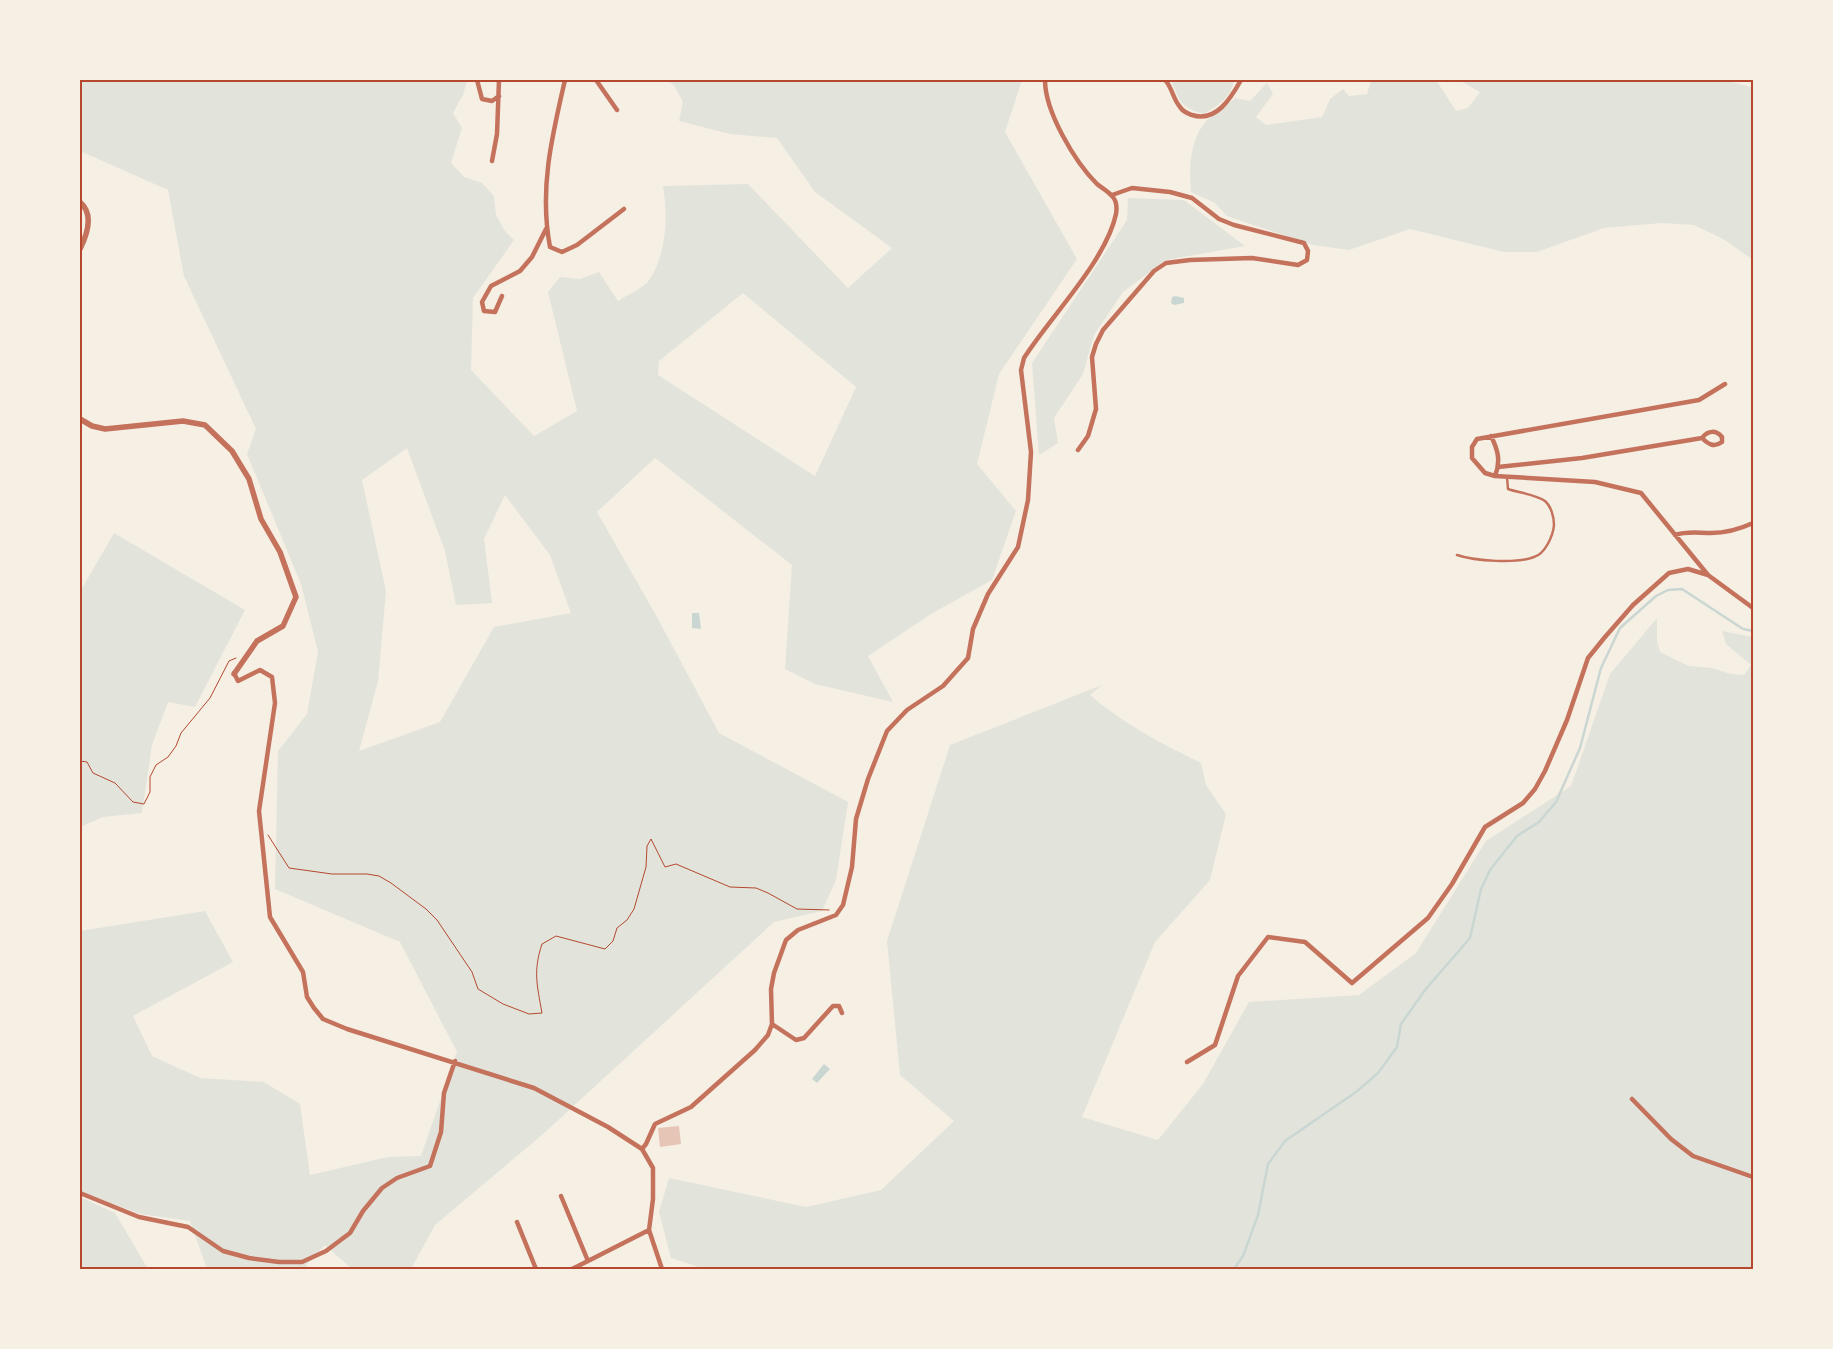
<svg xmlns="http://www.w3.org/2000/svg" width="1833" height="1349" font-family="Cabin,sans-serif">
<rect width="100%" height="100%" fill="#f6efe4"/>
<path fill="#e2e4dc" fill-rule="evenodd" d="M80,80H467L463,95L453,113L462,128L451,163L464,177L482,183L494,196L496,215L505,231L514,240L473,298L471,370L534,436L577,411L548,292L560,277L580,279L599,272L618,301C627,295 644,288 650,279C667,252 668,216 663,186L748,184L848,288L892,248L815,192L777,138L730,134L679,121L683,102L674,85L666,80H1022L1005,132L1077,259L999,374L977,464L1016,511L992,580L931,614L868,656L893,702L815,684L785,669L792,565L655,458L597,512L657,617L719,733L848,802L836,880L822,911L774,922L542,1135L435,1225L411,1269H352L325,1245L306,1265L309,1269H207L190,1221L140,1214L80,1191V931L205,911L233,962L133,1016L152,1056L200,1078L264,1082L300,1104L310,1175L388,1157L421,1156L457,1052L400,942L275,889L278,751L307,714L318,652L301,584L247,454L256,429L184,276L168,190L80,151ZM743,293L856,387L815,476L658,375L659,361ZM407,448L445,551L456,605L492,603L484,539L505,495L550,555L571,613L494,627L440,722L359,751L378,681L386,591L362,480Z
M1171,80H1234C1231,98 1218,105 1204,114C1180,107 1180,102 1171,80Z
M1371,80H1433L1438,83L1456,111L1468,108L1480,92L1459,80H1724L1751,87L1753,260L1725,240L1694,225L1662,223L1604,228L1537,252H1504L1410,229L1349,250L1313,245L1227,216L1215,203L1191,192C1189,168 1189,140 1207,120C1215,112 1226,107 1235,98L1250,101L1267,83L1273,94L1256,117L1266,125L1322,117L1330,99L1343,89L1349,96L1367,94Z
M1128,198L1184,200L1245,246L1166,260L1123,292L1094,335L1083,374L1054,418L1058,443L1039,455L1032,363L1127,220Z
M114,533L245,610L195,707L168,702L152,745L142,813L103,817L80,827V592Z
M1657,618V641L1660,652L1689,666L1712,668L1731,674L1744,675L1751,665L1726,644L1722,631L1753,637V1269H705L671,1258L659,1212L669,1178L806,1207L881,1190L954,1121L900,1075L887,941L950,745L1102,685L1090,695C1122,723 1162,744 1201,763L1206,785L1226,814L1210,880L1155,942L1082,1117L1158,1140L1203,1084L1249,1002L1359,995L1416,953L1486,841L1571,786L1610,674Z
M80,1197L115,1213L148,1269H80Z"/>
<path fill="#c9d6d2" d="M1175,296L1184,298V303L1174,305L1171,303L1172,297Z
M692,613H699L701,629L692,628Z
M824,1064L830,1069L817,1083L812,1079Z"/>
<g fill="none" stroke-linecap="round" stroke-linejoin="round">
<path stroke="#c9d6d2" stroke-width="2.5" d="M1234,1269L1243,1256L1258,1215L1268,1164L1285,1141L1356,1092L1378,1073L1397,1047L1401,1024L1425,990L1470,938L1481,889L1490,870L1517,836L1539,822L1556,802L1580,748L1601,668L1620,628L1656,596L1668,590L1682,589L1743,629L1753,631"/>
</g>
<path fill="#e6c5b7" d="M679,1126L681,1144L660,1147L658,1128Z"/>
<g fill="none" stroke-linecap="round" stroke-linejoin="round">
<path stroke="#b5482f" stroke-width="1" d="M80,761L87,762L93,773L115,783L133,802L144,804L150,792V777L156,765L168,757L176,746L181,733L210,698L229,661L236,658
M268,835L289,868L332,874H367L379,876L391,883L426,909L437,920L472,972L478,989L503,1004L529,1014L542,1013C537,985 533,971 542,944L556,936L605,949L613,941L617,928L627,920L634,909L646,867L647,846L651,839L665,867L676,864L730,887L756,888L768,893L797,909L829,910"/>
<path stroke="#c5725c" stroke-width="2.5" d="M1457,555C1475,561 1517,564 1534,557C1545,554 1553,536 1554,525C1554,517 1551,506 1545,501C1535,494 1519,493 1508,489L1507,477"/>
<path stroke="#c5725c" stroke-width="4.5" d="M477,80L482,99L492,101L499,96
M565,80C552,136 539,189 550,247L562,252L577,245L624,209
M596,80L617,110
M1165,80C1172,87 1173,99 1180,107C1183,112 1187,113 1192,115C1216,123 1231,98 1241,80
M492,161L497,134L499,80
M502,296L495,312L484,311L482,302L491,286L520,271L532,257L546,229
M1725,384L1699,400L1477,439L1472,447V458L1485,473L1495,476L1595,482L1641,493L1708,575L1753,608
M1491,436C1498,450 1501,461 1495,476
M1078,450L1088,436L1096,409L1092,357L1096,344L1103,330L1154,271L1166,263L1190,260L1252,258L1298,265L1307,260L1308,251L1304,243L1234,225L1219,219L1192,198L1170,192L1132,188L1112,195
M1498,467L1582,458L1702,438C1708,430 1716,430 1722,437V442C1714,448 1708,444 1702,438
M1675,535C1687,531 1698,533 1711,533C1725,533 1740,529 1753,523
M234,673L238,681L260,670L272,677L275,703L259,811L270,917L303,972L307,997L314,1008L323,1019L347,1029L534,1088L608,1127L642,1149L653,1168V1199L649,1230L662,1269
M772,1024L796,1040L804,1038L833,1006H839L842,1013
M1187,1062L1215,1045L1238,976L1268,937L1305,942L1352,983L1428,918L1452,884L1485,827L1523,803L1535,789L1545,771L1567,720L1588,658L1605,637L1633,605L1669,573L1688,569L1708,575
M1632,1099L1671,1139L1693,1156L1753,1177
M642,1149L646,1144L655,1124L691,1107L755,1050L768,1035L772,1024L771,989L774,973L786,940L798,930L836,915L843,905L852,867L856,819L868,779L887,731L907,710L943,686L968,658L973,629L988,594L1018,547L1028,500L1031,452L1021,370L1024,358C1050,317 1106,261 1116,214C1117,208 1117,201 1112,196C1108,191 1102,188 1097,184C1075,162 1045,112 1045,80
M80,1193L139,1217L188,1227L223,1251L249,1258L279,1262H302L326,1251L350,1233L363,1211L382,1188L397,1178L430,1166L441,1132L444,1093L455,1061
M561,1196L588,1261L649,1230
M517,1222L536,1269
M572,1269L588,1261"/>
<path stroke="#c5725c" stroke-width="5.5" d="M80,202C94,214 87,235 80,249
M80,419L92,426L105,429L183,421L205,425L232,451L249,479L261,519L280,552L296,597L283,626L257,641L234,674"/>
</g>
<rect width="1833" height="1349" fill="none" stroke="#f6efe4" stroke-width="162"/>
<rect x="81" y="81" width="1671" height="1187" fill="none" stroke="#b5482f" stroke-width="2"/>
</svg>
